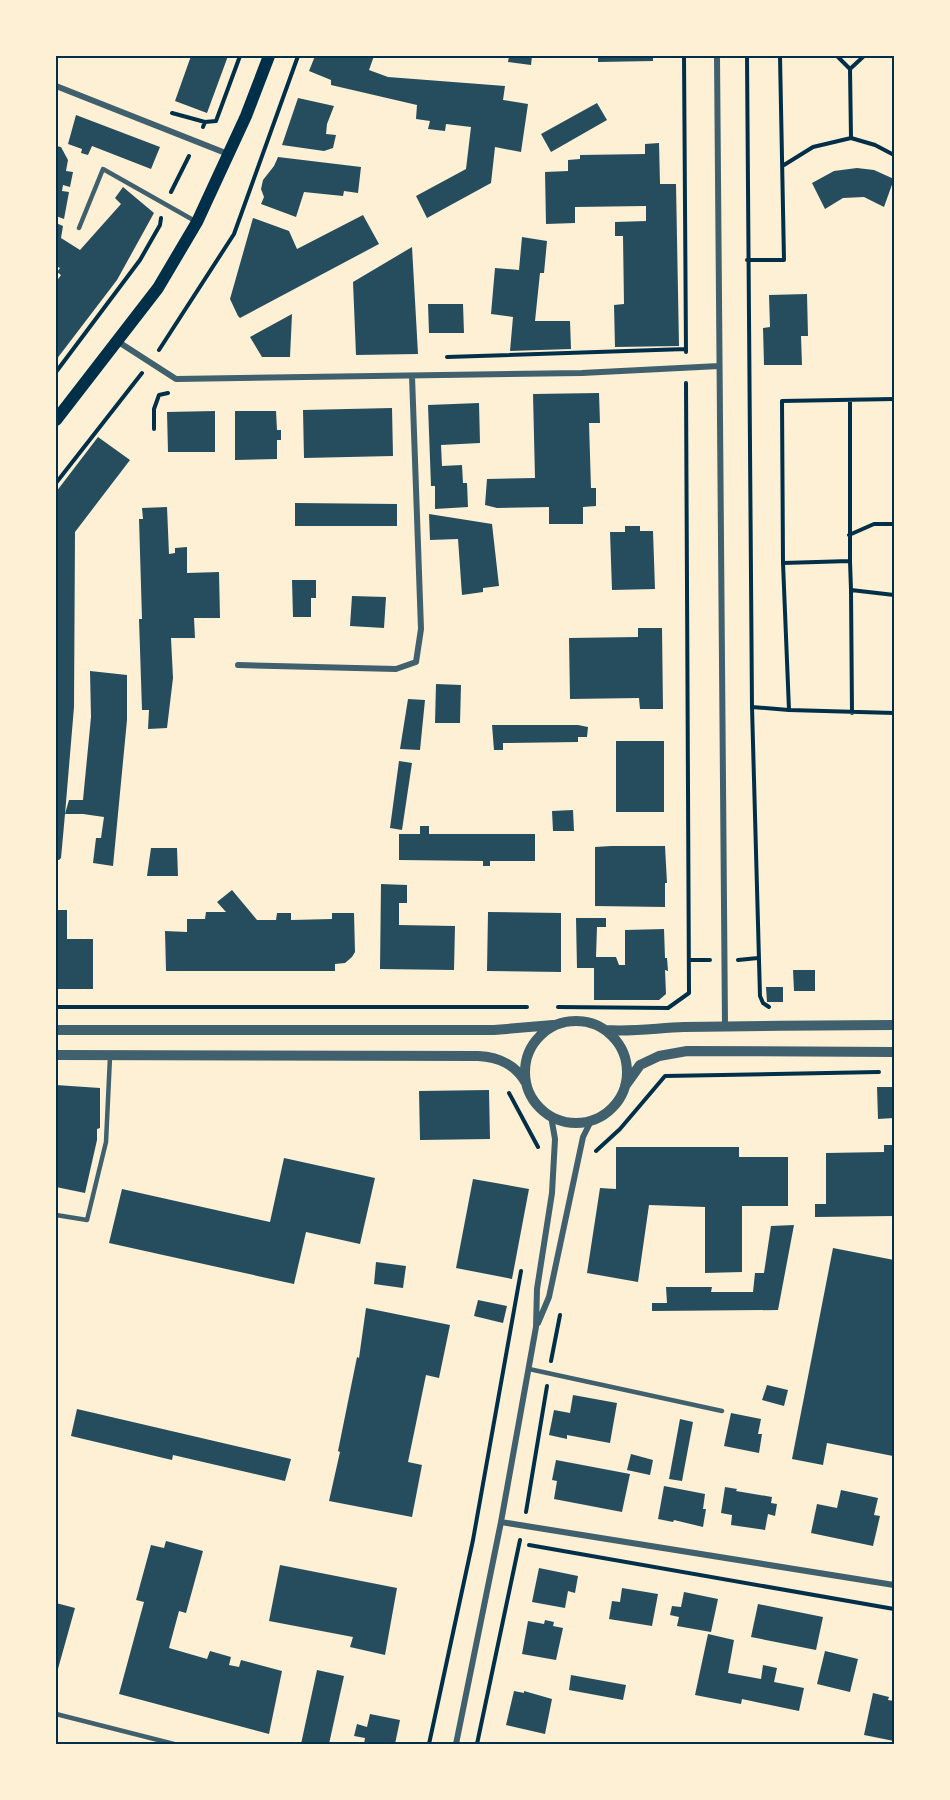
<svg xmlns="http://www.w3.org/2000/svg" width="950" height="1800" font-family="'Asap Condensed',sans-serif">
<rect width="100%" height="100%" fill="#fdf0d5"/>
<path fill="#264d5e" d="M191,56H228L207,113L175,101Z
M315,56H374L369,70L388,77L505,86L503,100L528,104L521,152L495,147L491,183L427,218L416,196L466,169L471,127L446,124L445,131L428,129L430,121L416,119L417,105L331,85V80L309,71Z
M509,56H532L531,65L508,62Z
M598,56H653V61L598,62Z
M298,98L334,106L327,124L326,134L336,135L333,148L324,151L282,145Z
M597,103L607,120L551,152L541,134Z
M76,115L160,147L151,169L92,146L88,155L81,153L82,149L68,144Z
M659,143L660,184H676L679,346L615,347L614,305L624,304L623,236H615V222L646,221V206L575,207V223L546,224L545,172L568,171V160L580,159V155L645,154V144Z
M56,146L61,147L68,160L66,171L73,172L70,187L63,185L62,191L69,192L64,219L56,216Z
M278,157L361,167L358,193L344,191L343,196L304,192L296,217L261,204L264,197L261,189L263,180L274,166Z
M857,168L874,170L894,179L884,207L864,197L843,198L825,209L812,183L834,171Z
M123,187L154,213L117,280L56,360V282L61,275L57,272L60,268L56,266V223L63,226L61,238L80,250L121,204L115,198Z
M363,215L379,244L240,318L238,316L230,299L253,218L289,231L297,249Z
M522,237L547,241L544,273H540L535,321H570L571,349L510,351L513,317L491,314L495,268L519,270Z
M412,247L418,354L356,355L353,282Z
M807,294L808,336H801L802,365H764L763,328L770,327L769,295Z
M428,304H463L464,333H429Z
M292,314L290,357H262L250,337Z
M599,393L600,423H589L591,488H596V506L583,507V524H549V507L497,508L485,505L487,479L535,478L533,394Z
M479,403L480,443L441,445L442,466L462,465L463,483H467L468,507L435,509V486H431L428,405Z
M392,408L393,456L304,458L303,410Z
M215,411V452H168L167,412Z
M235,411H276L277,430H281V440H277V459L235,460Z
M98,437L130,460L75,532L74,707L65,814L69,800H83L91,717L90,671L127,675V720L113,866L93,863L96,838H101L104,817L83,814H65L61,858L59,860H56V492Z
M295,503L397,504V526H295Z
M167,507L169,554L175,553V548L187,547V573L219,572L220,618H194L195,638H171L173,678L167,728L148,729L149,710H142L139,619H142L139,519H143L142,508Z
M429,514L492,524L499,586L483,588V592L462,595L458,539L430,540Z
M625,526H640V531H653L655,589L612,590L610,532H625Z
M292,580H316V598H311V617H293Z
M352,596L386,597L384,628L350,626Z
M638,628H662L663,709H640L639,698L570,699L569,638L638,637Z
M436,684L461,685L460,723H435Z
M408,699L425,700L420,750L400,749Z
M492,725H578L588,727L587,737H578V742L503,743V750H494Z
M616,741H664V812H616Z
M399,761L412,763L402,830L390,828Z
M573,810L574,831H553L552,811Z
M420,826H429V834H535V861H490V866H483V861L399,860V834H420Z
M611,846H665L667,883H665V907L595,906V847Z
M151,848H177L178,876H147Z
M381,884L407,885V903H399V925L455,926L454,970L380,969Z
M232,890L257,920H276L277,913H291V920L332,919V913H354L355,952L352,957L345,963L335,964V971H166L165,931L187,932V919H205L206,912H226L217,902Z
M56,910H67V939H93V989H56Z
M488,912L561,913V972L487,971Z
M576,918H606V927H597L596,957H616L619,965H625V930L664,929L665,958H667L668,971L665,970L666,994L659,1000H594V968H577Z
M793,970H815V991H794Z
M766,987H783V1002H767Z
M56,1085L100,1088V1128L97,1129V1140L85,1193L56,1187Z
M877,1087H894V1118L878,1119Z
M489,1090L490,1139L420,1140L419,1091Z
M884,1145H894V1216L815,1217V1204H826V1153L884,1152Z
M616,1147H739V1157H788V1206H742V1272L705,1273V1207L649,1205L638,1282L587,1273L600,1188L616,1189Z
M284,1158L375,1178L360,1244L306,1232L294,1284L109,1243L122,1189L270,1222Z
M473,1179L529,1189L512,1279L456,1268Z
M794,1225L778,1310L652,1311V1303H667L666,1287H712L711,1292H753L755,1273H764L771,1226Z
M833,1248L894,1260V1448L893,1456L827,1443L823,1465L792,1459Z
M376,1262L406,1266L403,1288L374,1284Z
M478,1300L507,1306L503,1323L474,1316Z
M366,1308L450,1325L439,1378L426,1375L408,1462L422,1465L412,1517L329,1501L340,1452L338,1451L357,1357L359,1358Z
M767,1385L788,1390L784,1406L762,1400Z
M573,1395L617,1403L610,1443L567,1435V1439L549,1435L554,1410L570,1413Z
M77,1409L291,1459L285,1481L173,1455L172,1460L71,1436Z
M731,1413L761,1419L758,1434H762L759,1453L724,1446Z
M680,1419L693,1422L682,1481L669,1479Z
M631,1454L653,1460L650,1475L627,1470Z
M556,1460L630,1474L622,1512L554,1499L557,1481L552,1480Z
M664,1486L705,1494L703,1509H706L703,1527L674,1520L673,1522L658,1519Z
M725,1487L737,1489L736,1491L772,1497L771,1503L777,1504L775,1516L768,1514L765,1530L731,1525L732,1515L721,1513Z
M841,1490L878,1498L874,1515L880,1516L873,1546L811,1533L817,1504L837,1508Z
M166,1541L203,1551L186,1613L179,1611L169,1648L207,1659L210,1651L231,1657L229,1665L239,1667L241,1660L282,1671L269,1734L119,1694L144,1602L136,1600L151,1545L164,1548Z
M280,1565L397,1588L385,1655L350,1647L353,1637L269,1621Z
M539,1568L578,1576L575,1593L568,1591L565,1608L532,1602Z
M622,1588L658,1594L652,1626L609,1619L612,1601L620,1602Z
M684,1592L718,1599L711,1632L677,1626L679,1617L670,1615L672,1606L681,1607Z
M56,1603L75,1608L56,1676Z
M758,1604L823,1617L816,1650L751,1637Z
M545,1620L554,1622L553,1626L563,1628L556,1660L522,1654L528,1621L544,1624Z
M708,1634L734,1640L728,1673L761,1679L763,1665L777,1668L774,1682L804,1688L799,1711L742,1699L741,1704L695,1695Z
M825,1651L858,1659L850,1692L817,1684Z
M317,1670L344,1676L329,1744H301Z
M571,1675L626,1685L623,1700L569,1690Z
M514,1691L524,1693V1691L552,1699L545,1734L506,1725Z
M873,1693L889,1697L888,1700L894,1701V1741L864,1735Z
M370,1714L400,1720L395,1744H364L365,1738L354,1736L357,1724L367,1727Z"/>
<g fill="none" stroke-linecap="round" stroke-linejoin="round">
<path stroke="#003049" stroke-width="4" d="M684,56L686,352
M747,56L752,707L760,996L763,1003L769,1007
M850,69L864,56
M172,113L205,122
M203,127L205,122L216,121L240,56
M851,138L875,145L894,155
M784,165L813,147L851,138L850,69L837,56
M171,192L189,156
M747,260H784L780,56
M159,350L234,234L298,56
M447,357L686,349
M56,372L140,260L160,225L161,218
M154,429V409L159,395L168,393
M56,483L142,373
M849,535L874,524H894
M850,561V400
M783,563L782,401L894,399
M851,590L852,713
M894,595L851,590L850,561L783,563L789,710L894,713
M752,707L789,710
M689,960H710
M738,960L758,958
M56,1007H527
M558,1007L668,1008L689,993L686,383
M509,1093L538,1147
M596,1151L620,1129L665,1076L879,1072
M551,1361L560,1315
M526,1512L547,1386
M529,1545L894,1609
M429,1744L473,1540L521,1271
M477,1744L520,1540"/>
<path stroke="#3f606c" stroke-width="4.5" d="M79,228L103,169L195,221
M56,1215L87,1220L106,1142L110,1057
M529,1369L722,1411
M56,1714L174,1744"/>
<path stroke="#3f606c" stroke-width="6" d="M717,56L725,1026
M56,86L228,154
M117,341L176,379L582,373L719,366
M238,665L396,669L416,662L421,629L412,376
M538,1323L549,1297L583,1137L591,1121
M501,1522L894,1585
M456,1744L501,1522L536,1327L537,1289L552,1193L555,1139L551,1116"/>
<path stroke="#3f606c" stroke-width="10" d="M525 1072a51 51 0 1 1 102 0a51 51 0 1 1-102 0Z
M56,1030H494L553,1025
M606,1030C632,1032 657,1028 684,1027C754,1026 824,1025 894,1025
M56,1055L478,1056C499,1057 515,1064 526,1083
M625,1086L640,1065L659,1056L687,1051L894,1052"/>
<path stroke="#003049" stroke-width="12" d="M56,420L158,288L197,222L246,116L269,56"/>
</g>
<rect width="950" height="1800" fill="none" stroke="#fdf0d5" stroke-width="114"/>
<rect x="57" y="57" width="836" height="1686" fill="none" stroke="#003049" stroke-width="2"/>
</svg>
